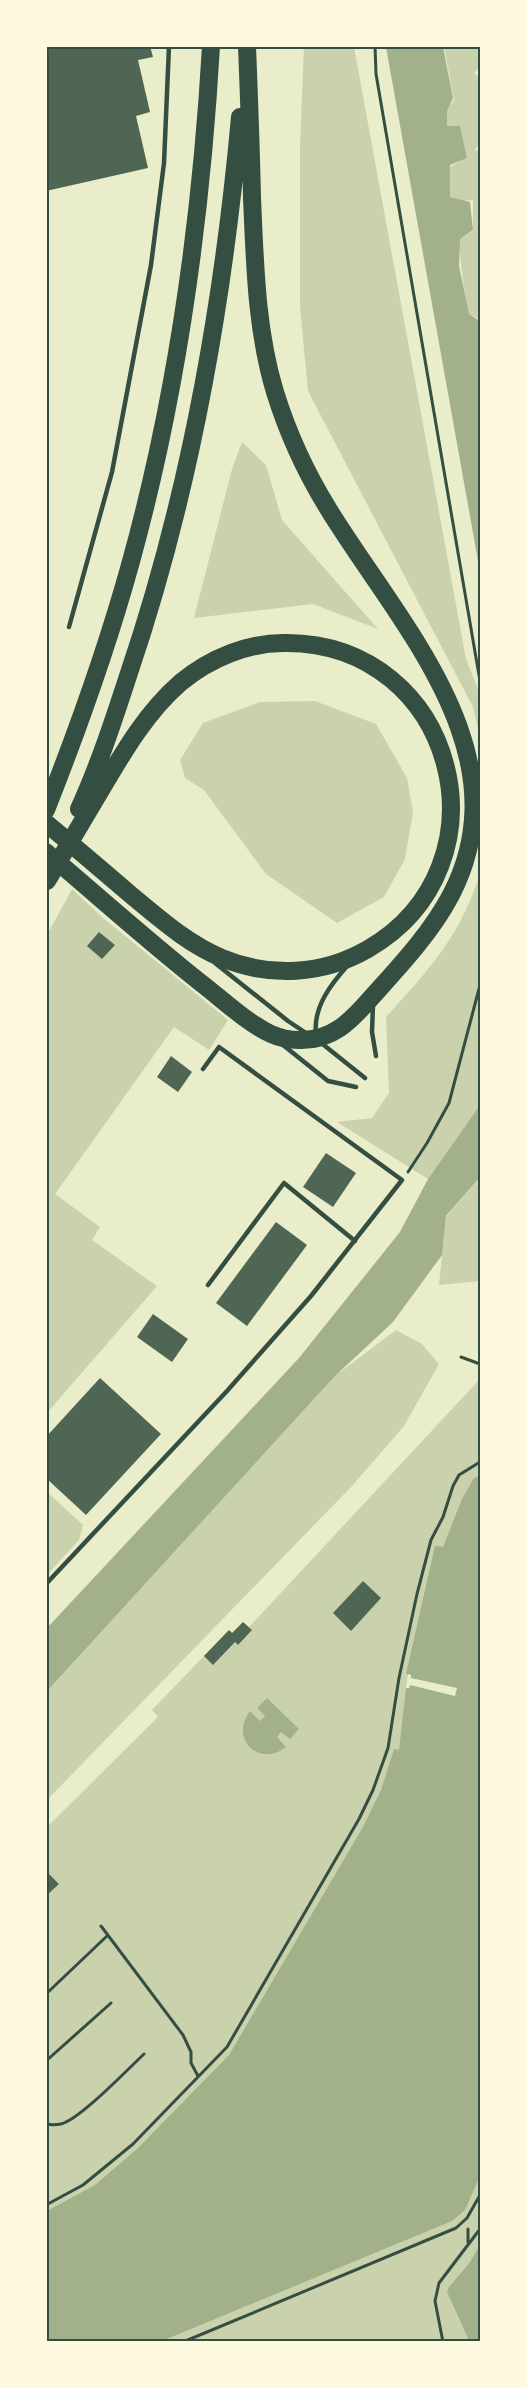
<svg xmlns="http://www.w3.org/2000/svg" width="527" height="2388" font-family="Poppins,sans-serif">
<rect width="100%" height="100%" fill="#e9edc9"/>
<path fill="#cad2ad" d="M304,47H354L466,659L480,694V738L473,707L308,391L300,307V146Z
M444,47H480V67L474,73L480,78V144L475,149L480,153V319L467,313L458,240L473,231V200L451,202L447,169L467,157L446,128L442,115L454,100Z
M242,442L266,465L282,520L378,629L313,604L194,618L232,469Z
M315,701L376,724L407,778L413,812L405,859L384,897L337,923L266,874L204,790L185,778L180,760L203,723L260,702Z
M480,873V1105L428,1179L337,1122L372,1118L389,1093L386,1017C428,971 462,934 480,873Z
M72,889L102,917L228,1020L209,1050L174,1027L55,1194L100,1227L92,1240L157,1286L47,1413L46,937Z
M480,1177V1281L439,1285L446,1217Z
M396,1330L422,1344L439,1364L404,1426L352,1486L47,1800L46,1691L335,1376Z
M480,1379V2244L470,2262L448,2288L447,2292L469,2341L47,2342V1827L158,1717L152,1710L229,1630L233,1633L243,1622L249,1627Z
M46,1491L83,1525L79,1540L47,1575Z"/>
<path fill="#a3b18a" d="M386,47H443L453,98L447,111V126H460L467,158L450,165V197L470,202L473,230L460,239L459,266L469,314L480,321V572Z
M480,1105V1177L446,1216L442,1255L393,1322L335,1376L47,1691V1628L299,1358L400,1232L428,1179Z
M480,1476V2176L465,2210L452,2221L162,2341L47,2342V2211L95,2185L138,2148L229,2055L363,1827L381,1790L394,1749L399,1750L406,1688H409L411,1675L406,1674L435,1546L443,1547L462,1499L474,1478Z
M267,1698L299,1729L290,1739L281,1732L277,1737L286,1747C259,1768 229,1739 250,1711L260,1721L265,1716L257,1708Z
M480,2244V2341H469L447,2292L448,2288L470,2262Z"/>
<path fill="#e9edc9" d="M408,1674L411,1675V1678L457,1688L455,1696L410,1685L409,1688H406Z"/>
<path fill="#4f6655" d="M46,46H150L153,57L138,60L150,112L136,116L148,168L46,191Z
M99,932L115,945L102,959L87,946Z
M171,1056L192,1072L178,1092L157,1077Z
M326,1153L356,1173L333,1207L303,1187Z
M276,1222L307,1245L247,1326L216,1303Z
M153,1314L188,1339L172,1362L137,1337Z
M100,1378L161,1434L86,1515L46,1478V1437Z
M363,1581L381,1598L351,1631L333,1613Z
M243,1622L252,1630L238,1645L235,1642L213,1665L204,1656L229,1630L232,1633Z
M46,1871L59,1884L46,1896Z"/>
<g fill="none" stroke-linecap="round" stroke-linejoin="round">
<path stroke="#344e41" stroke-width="3" d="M375,46L376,74L480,681
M408,1172L427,1143L449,1103L480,985
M461,1357L480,1364
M101,1926L183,2035L191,2052V2063L198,2076
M46,1994L107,1936
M46,2061L111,2003
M46,2124C51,2125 56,2125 61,2124C79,2120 128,2069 144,2054
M46,2205L83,2185L133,2144L227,2047L359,1819L373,1790L388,1748L399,1678L417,1594L431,1540L443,1517L453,1486L459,1475L480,1462
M468,2229V2242
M183,2342L456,2228L467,2218L480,2195
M443,2342L435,2301L439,2283L480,2229"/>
<path stroke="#344e41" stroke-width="4.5" d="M69,627L112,472L151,265L164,163L169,46
M215,963L288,1021L306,1033
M373,1005L372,1032L376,1056
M316,1034C313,1007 331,984 348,965
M320,1042L365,1078
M283,1045L328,1081L356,1087
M208,1285L284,1183L355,1241
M46,1584L227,1391L311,1296L402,1180L219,1047L203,1069"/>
<path stroke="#344e41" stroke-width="18" d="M79,809C99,765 114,719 129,673C190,493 223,306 240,117
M46,810C78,729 107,648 130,565C177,396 201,222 211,46
M46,823C75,847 103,871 131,895C160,919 188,944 222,958C270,978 323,975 368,949C513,865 456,644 287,643C249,642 210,658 180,683C146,713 124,751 101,790C83,820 65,851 47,881
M46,852C98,896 148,941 201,983C223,1000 246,1022 271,1034C280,1038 290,1040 299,1040C332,1041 351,1021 371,998C399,967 431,933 451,895C525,753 399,624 329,510C306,473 288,434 275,392C256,329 255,264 252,198C251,148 249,97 247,46"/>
</g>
<rect width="527" height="2388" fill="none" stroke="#fefae0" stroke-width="96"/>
<rect x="48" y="48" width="431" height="2292" fill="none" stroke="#344e41" stroke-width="2"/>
</svg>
